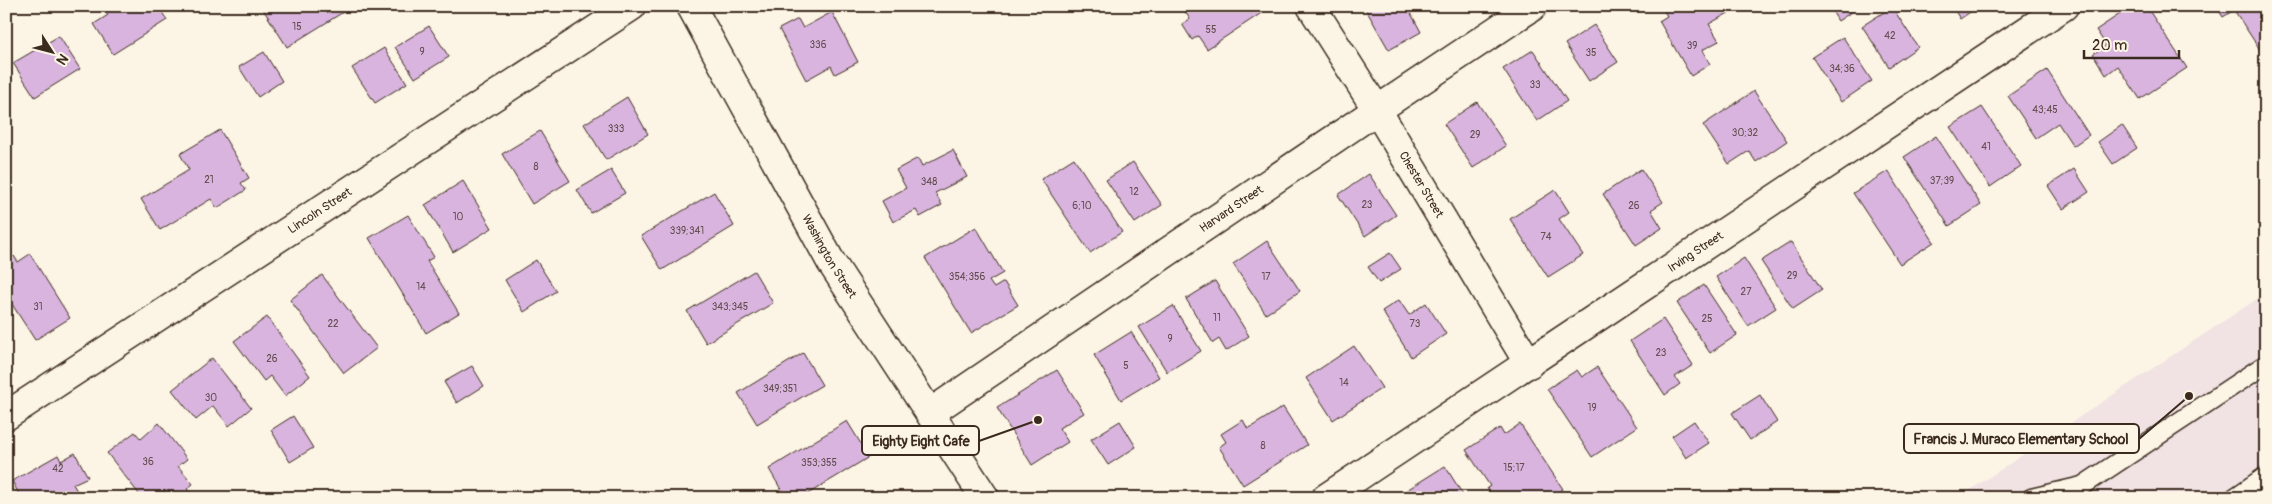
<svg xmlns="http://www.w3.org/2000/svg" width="2272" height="504" font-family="Pangolin,sans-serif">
<rect width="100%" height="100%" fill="#fcf5e5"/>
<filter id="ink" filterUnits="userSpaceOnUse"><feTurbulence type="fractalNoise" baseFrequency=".02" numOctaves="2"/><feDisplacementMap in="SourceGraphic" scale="10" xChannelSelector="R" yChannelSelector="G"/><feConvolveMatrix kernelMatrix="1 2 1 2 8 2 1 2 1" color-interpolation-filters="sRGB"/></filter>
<g filter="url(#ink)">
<path fill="#f1e2e3" d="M2266,293V498H1958Z"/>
<path fill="#d8b4de" stroke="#3b2a1e" d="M106,6H158L167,20L113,54L94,24L108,15L103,8Z
M261,6H353L287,47Z
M1181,6H1260L1263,12L1207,49L1198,36L1192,40L1182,24L1190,19Z
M1368,6H1407L1421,32L1389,50L1365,8Z
M1661,6H1741L1709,24L1719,41L1702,50L1710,64L1691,76L1659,21L1667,16Z
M1829,6H1860L1838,21Z
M1952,6H1979L1960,19Z
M2132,6H2146L2187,68L2140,99L2118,66L2106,75L2093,54L2106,45L2096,30Z
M2216,6H2266V59L2234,10L2223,17Z
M1892,7L1918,47L1889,67L1862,26Z
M832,12L858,62L835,74L831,66L806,80L779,29L798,19L803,28Z
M1594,25L1618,62L1589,81L1565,44Z
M429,26L449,57L415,78L395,47Z
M59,36L80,69L35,97L13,63Z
M1843,37L1872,81L1841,102L1812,57Z
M384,48L407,83L375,103L352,68Z
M1533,50L1567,101L1537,121L1503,69Z
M264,52L282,81L258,97L239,67Z
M2047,70L2089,135L2073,146L2058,123L2036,138L2008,96Z
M1754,91L1787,141L1756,162L1749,151L1729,164L1703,125Z
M627,97L648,134L606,160L584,124Z
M1477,102L1506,146L1473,168L1444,124Z
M1982,107L2021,166L1990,187L1950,127Z
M2122,125L2137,148L2113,164L2098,142Z
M220,130L249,178L241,183L246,190L217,208L211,199L160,230L141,199L189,170L180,154Z
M540,131L570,181L532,204L502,154Z
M1936,136L1981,205L1949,226L1904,157Z
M953,150L967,177L935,193L942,205L920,217L916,210L893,222L882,201L906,188L896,170L918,158L922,166Z
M1074,158L1122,232L1090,253L1041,179Z
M1133,162L1162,205L1135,223L1106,180Z
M1641,169L1663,202L1651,210L1662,228L1636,245L1603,194Z
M2074,169L2089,192L2063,209L2048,186Z
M611,170L625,193L591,213L577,190Z
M1888,171L1934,242L1900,264L1853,193Z
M1369,174L1396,215L1365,236L1338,195Z
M463,181L492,228L453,252L425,205Z
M1555,190L1569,212L1559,219L1583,255L1548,277L1510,219Z
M714,192L734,226L662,270L641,236Z
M408,215L434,257L427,261L459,313L426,333L369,238Z
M976,227L1003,273L989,281L994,288L1004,282L1018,305L971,333L925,258Z
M1267,241L1300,291L1266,314L1233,264Z
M1791,242L1822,290L1793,309L1761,261Z
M1390,253L1401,269L1379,283L1368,267Z
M30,254L70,318L35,340L6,295V261L14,256L18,262Z
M1744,258L1776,308L1748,326L1716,277Z
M536,260L556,291L524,312L505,280Z
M754,271L773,303L706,343L687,311Z
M322,275L377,348L344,373L290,300Z
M1215,281L1249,336L1226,351L1219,339L1213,343L1186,299Z
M1704,285L1737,335L1710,353L1677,303Z
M1399,300L1409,315L1426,303L1446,334L1411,357L1382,311Z
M1173,306L1201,351L1167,372L1139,327Z
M267,317L310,376L285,396L270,376L264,381L234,341Z
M1663,319L1693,365L1675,377L1680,384L1665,395L1630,341Z
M1131,332L1159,377L1121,400L1094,355Z
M1354,346L1382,388L1333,420L1306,378Z
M803,353L822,385L757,424L738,393Z
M212,358L251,408L229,426L213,406L196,420L172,390Z
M472,366L484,386L457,403L444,382Z
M1597,367L1637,427L1592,457L1547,389L1577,370L1582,377Z
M1057,370L1084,413L1059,428L1068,442L1032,465L997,408Z
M1760,395L1777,422L1750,440L1732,413Z
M1283,407L1307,445L1243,485L1219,447L1226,442L1221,434L1243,420L1248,429Z
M293,416L313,448L290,462L271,430Z
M847,421L869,457L801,498H786L769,469Z
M1120,421L1136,447L1108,465L1091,439Z
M1694,421L1709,443L1686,458L1672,436Z
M159,423L187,459L178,466L193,484L187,489L195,498H169L163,491L155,498H142L107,453L135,432L141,439Z
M1520,424L1563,489L1550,498H1493L1487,488L1490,486L1466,450L1500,428L1504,435Z
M75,453L88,477L73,484L77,491L65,498H21L12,481L58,455L61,461Z
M1445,466L1465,498H1394Z"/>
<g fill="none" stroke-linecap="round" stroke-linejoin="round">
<g stroke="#3b2a1e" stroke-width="21">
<path id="lane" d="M2031,498L2082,486L2266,364
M2234,498L2266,476"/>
</g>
<g stroke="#3b2a1e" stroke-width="31">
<g id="street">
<path id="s1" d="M1311,6L1377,110L1529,364"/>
<path id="s2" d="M930,413L1377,110L1533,6"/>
<path id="s3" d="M6,416L632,6"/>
<path id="s4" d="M1326,498L2064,6"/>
</g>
</g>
<g stroke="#3b2a1e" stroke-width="31">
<g id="secondary">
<path id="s5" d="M691,6L831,262L985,498"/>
</g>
</g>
<use href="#lane" stroke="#fcf5e5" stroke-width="18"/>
<use href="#street" stroke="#fcf5e5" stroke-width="28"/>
<use href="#secondary" stroke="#fcf5e5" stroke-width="28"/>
</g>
</g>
<g text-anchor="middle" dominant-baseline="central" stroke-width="4" stroke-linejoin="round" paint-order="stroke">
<g font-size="10" fill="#624c4e">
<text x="297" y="27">15</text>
<text x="1211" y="30">55</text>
<text x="1890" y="36">42</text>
<text x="818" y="45">336</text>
<text x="1692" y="46">39</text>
<text x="422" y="52">9</text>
<text x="1591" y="53">35</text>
<text x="1842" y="69">34;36</text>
<text x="1535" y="85">33</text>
<text x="2045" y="110">43;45</text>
<text x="616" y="129">333</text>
<text x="1745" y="133">30;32</text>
<text x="1475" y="135">29</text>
<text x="1986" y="147">41</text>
<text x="536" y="167">8</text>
<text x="209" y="180">21</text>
<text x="1942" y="181">37;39</text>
<text x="929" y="182">348</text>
<text x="1134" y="192">12</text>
<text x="1367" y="205">23</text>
<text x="1082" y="206">6;10</text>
<text x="1634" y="206">26</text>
<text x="458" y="217">10</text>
<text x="687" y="231">339;341</text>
<text x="1546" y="237">74</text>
<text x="1792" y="276">29</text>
<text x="967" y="277">354;356</text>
<text x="1266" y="277">17</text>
<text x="421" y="287">14</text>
<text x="1746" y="292">27</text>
<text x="38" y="307">31</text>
<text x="730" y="307">343;345</text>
<text x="1217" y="318">11</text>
<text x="1707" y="319">25</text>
<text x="333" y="324">22</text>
<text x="1415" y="324">73</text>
<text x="1170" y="339">9</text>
<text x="1661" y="353">23</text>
<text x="272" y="359">26</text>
<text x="1126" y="366">5</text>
<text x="1344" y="383">14</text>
<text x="780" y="389">349;351</text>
<text x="211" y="398">30</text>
<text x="1592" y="408">19</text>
<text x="1263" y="446">8</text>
<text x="148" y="462">36</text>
<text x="819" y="463">353;355</text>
<text x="1514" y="468">15;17</text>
<text x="58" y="469">42</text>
</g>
<g font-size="12" fill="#3b2a1e" stroke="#fcf5e5">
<text stroke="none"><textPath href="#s1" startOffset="210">Chester Street</textPath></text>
<text stroke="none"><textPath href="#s2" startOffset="364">Harvard Street</textPath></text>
<text stroke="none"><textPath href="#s3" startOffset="375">Lincoln Street</textPath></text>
<text stroke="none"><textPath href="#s4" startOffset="444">Irving Street</textPath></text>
<text stroke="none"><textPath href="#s5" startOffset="286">Washington Street</textPath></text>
</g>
</g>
<path fill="none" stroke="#3b2a1e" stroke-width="2" d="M2189 396L2139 439M1038 420L979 441"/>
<g fill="#3b2a1e" stroke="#fcf5e5" stroke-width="2">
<circle cx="2189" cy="396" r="5"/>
<circle cx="1038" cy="420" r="5"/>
</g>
<g fill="#fcf5e5" stroke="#3b2a1e" stroke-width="2">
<rect x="1904" y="424" width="235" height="29" rx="5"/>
<rect x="862" y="426" width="117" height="29" rx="5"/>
</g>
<g font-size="14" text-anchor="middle" font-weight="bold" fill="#3b2a1e">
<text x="2021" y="444">Francis J. Muraco Elementary School</text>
<text x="921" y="446">Eighty Eight Cafe</text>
</g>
<rect width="2272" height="504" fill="none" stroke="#fcf5e5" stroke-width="25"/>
<rect x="12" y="12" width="2247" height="479" fill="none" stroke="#3b2a1e" stroke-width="2" filter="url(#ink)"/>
<g transform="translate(52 52) rotate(126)" stroke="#fcf5e5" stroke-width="4" paint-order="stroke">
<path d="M0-4L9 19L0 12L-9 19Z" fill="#3b2a1e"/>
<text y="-8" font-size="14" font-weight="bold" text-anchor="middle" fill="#3b2a1e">N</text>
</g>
<path d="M2084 50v8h95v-8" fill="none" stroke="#3b2a1e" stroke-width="2.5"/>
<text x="2092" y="50" font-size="15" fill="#3b2a1e" stroke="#fcf5e5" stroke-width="4" paint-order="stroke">20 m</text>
</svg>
